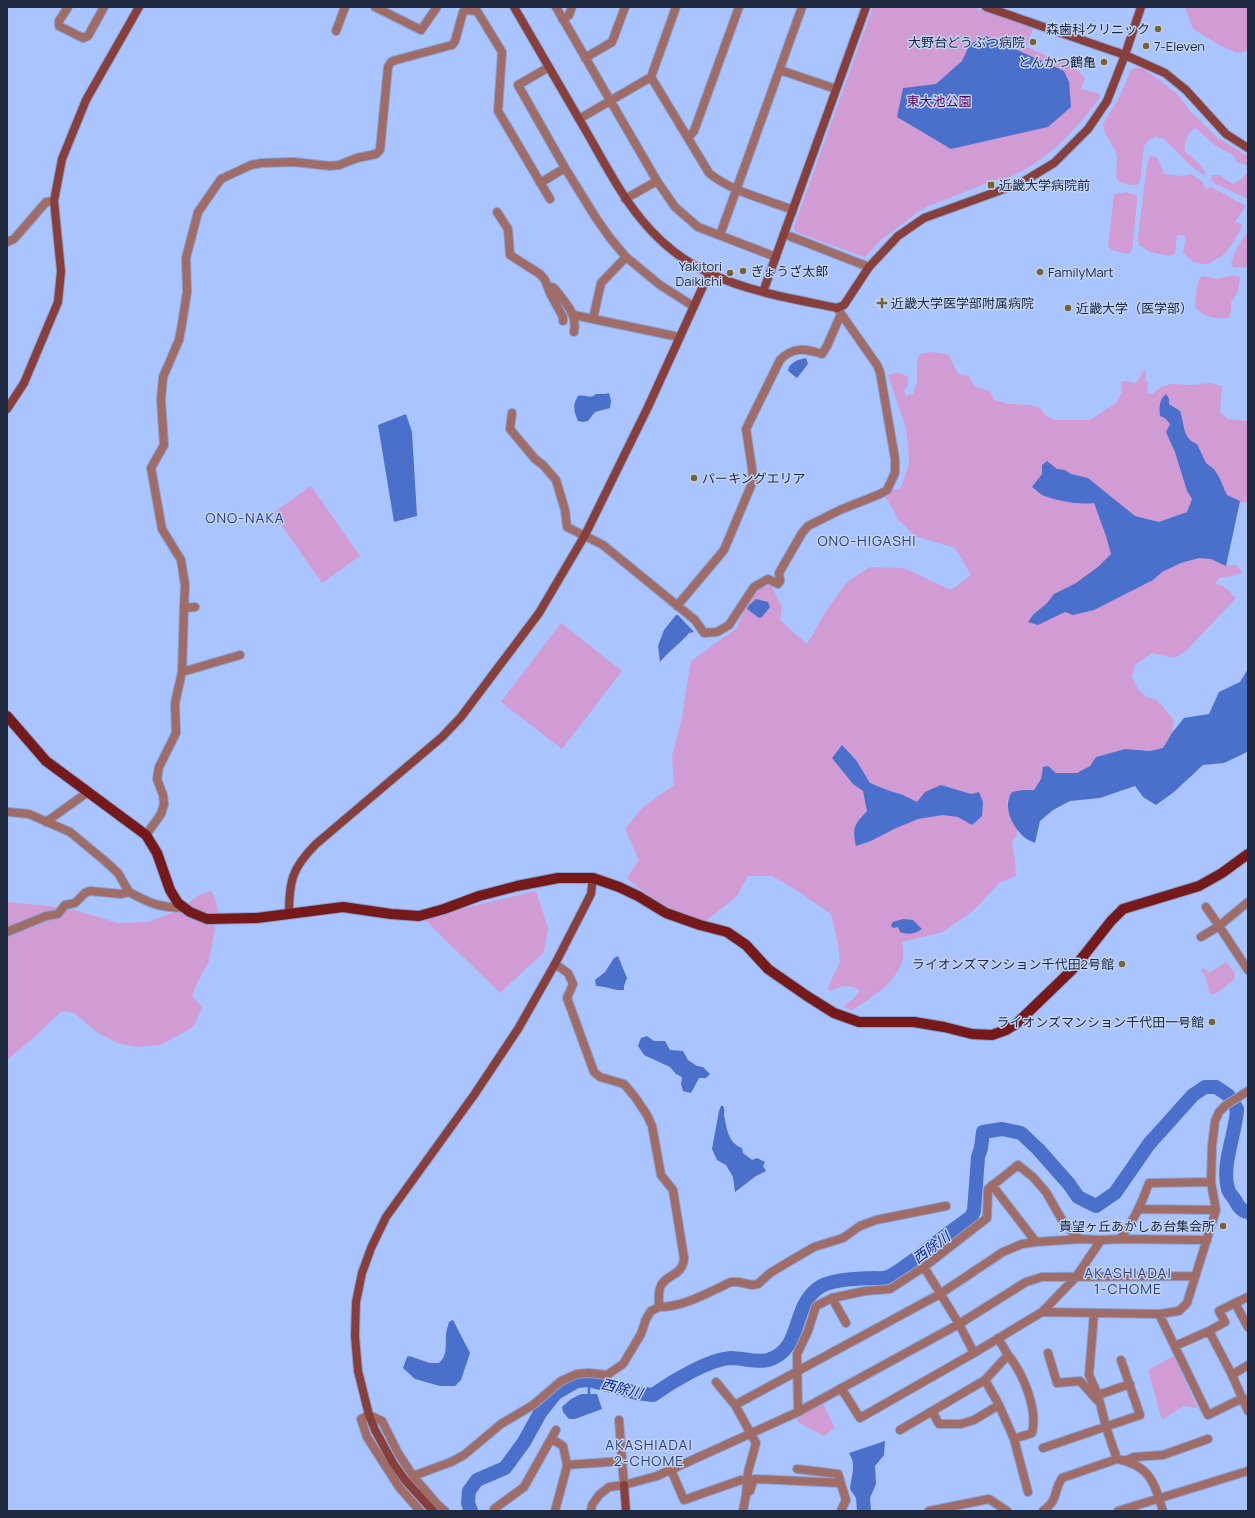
<svg xmlns="http://www.w3.org/2000/svg" width="1255" height="1518" font-family="Manrope,'Noto Sans JP',sans-serif">
<rect width="100%" height="100%" fill="#a9c4fe"/>
<path fill="#d19cd4" d="M873,7H972L1033,28L1026,47L1063,62L1065,58L1085,78L1081,89L1100,94L1099,99C1076,129 1052,156 1018,173C1010,176 1004,181 995,180L926,207L917,213L881,240L864,258L862,256L798,233L795,231L794,227Z
M1185,7H1248V51L1237,53L1219,45L1193,29Z
M1136,68H1142L1162,82L1178,95L1191,112L1218,138L1248,156V166L1237,162L1234,156C1227,151 1219,149 1212,143C1206,138 1201,132 1195,128C1188,132 1183,144 1185,152C1193,157 1201,165 1206,173L1204,175L1193,168L1164,139L1156,137L1149,140L1144,146L1140,182L1137,185C1129,185 1121,184 1116,178L1117,159L1116,152L1105,133L1103,124L1119,98L1131,70Z
M1150,156L1156,157C1161,162 1161,168 1165,174L1181,176L1191,174L1203,182L1204,186L1207,189L1211,187L1246,206L1235,222L1243,225C1237,235 1232,247 1223,255C1219,259 1215,258 1210,264C1197,264 1193,263 1183,253L1186,238L1183,235H1177L1175,253L1169,256L1150,252L1139,245L1138,239L1143,195L1148,160Z
M1248,171V199L1215,184L1211,179L1212,175H1219L1233,184L1242,179Z
M1127,192L1137,196V201L1132,251L1128,254L1112,250L1108,246L1114,194Z
M1247,234H1248V255L1247,256L1248,268L1239,267L1234,268L1231,264C1234,254 1239,241 1247,234Z
M1234,275L1240,278L1238,291L1231,303V311L1229,318C1215,319 1204,318 1195,307L1197,287L1200,277L1204,276L1216,279Z
M932,352L949,355L958,374L969,376C972,387 980,389 990,391L994,400L1009,404L1031,405L1040,408L1046,416L1055,420H1090L1116,403L1122,392L1121,382L1127,381L1136,383L1145,369L1146,374L1145,379L1148,383L1147,393L1152,394L1161,387L1171,384L1192,385L1210,383L1222,386L1220,412L1228,419L1248,421V503L1240,502L1226,565H1236L1243,572L1232,576L1219,578L1215,583L1226,588L1236,598L1186,651L1174,658L1152,653L1135,665L1132,677L1138,689L1146,697L1157,700L1174,720L1172,733L1163,748L1150,751L1125,749L1096,757L1090,766L1077,773H1056L1048,766L1034,790H1022L1007,799C1008,813 1010,818 1018,829L1016,837L1012,842L1015,860L1016,876L999,883L974,910L943,932L902,942C903,947 904,953 903,958C898,982 871,998 852,1010L843,1007L854,998L860,990C849,984 842,985 831,991L827,989L840,962L838,944L831,914L799,892L772,876H748L736,897L706,921C681,916 645,896 627,878L639,860L625,829L642,808L674,785L672,756L681,722L691,661L737,628L745,608L756,590L771,585L782,607L780,620L807,644L828,608L847,582L870,567L904,568L951,590L971,575L955,548L915,536L897,519L894,511L884,495L891,491L901,488L909,464L908,444L905,425L888,375C896,372 900,372 908,377V385L904,391L906,396L913,394L917,382V360L920,354Z
M311,486L360,556L322,583L273,513Z
M561,623L622,671L562,749L501,702Z
M211,891L216,901L218,912L209,961L196,985L192,996L202,1007L195,1024L190,1029L160,1045L137,1047L118,1043L98,1033L74,1013L62,1011L33,1038L7,1060V902L68,908L118,923L148,922L179,910L199,895Z
M536,891L548,928L544,952L500,993L423,918Z
M1226,962L1235,973L1234,980L1215,994H1210L1205,976L1201,970L1204,968L1209,973Z
M1174,1356L1197,1407L1195,1408L1183,1406L1162,1420L1148,1370Z
M822,1402L835,1428L824,1436L799,1423L796,1416Z"/>
<path fill="#4a70cc" d="M986,36L1064,71L1069,82L1071,107L1048,127L951,149L897,117L903,88L936,84L962,61L970,44Z
M806,358L808,364L797,378L788,371C789,362 798,360 806,358Z
M609,393L611,401L610,408L595,412L588,421L583,422L578,421C574,411 572,406 578,396C586,394 590,400 596,394H605Z
M1166,394L1169,399V404L1180,411C1185,425 1182,438 1197,444L1206,463L1214,469L1219,477L1227,495L1240,501L1226,566L1211,559L1199,558L1181,563L1162,572L1153,580L1094,610L1073,615L1065,612L1038,625L1028,622L1033,615L1047,603L1054,594L1076,583L1098,567L1111,554L1106,536L1094,503C1078,505 1057,501 1042,495C1039,493 1035,489 1032,487L1042,474V465L1047,461L1057,469L1065,470L1071,474L1088,478L1135,516L1159,522L1187,512L1192,499L1187,491L1175,452L1166,432L1170,424L1165,418L1160,416C1159,408 1159,400 1166,394Z
M406,414L412,432L417,516L394,522L378,425Z
M756,599L768,602L770,607L762,617L759,618L747,609L749,605Z
M676,615H678L694,632L689,633C682,642 669,651 660,662L658,646L664,630Z
M1248,669L1247,752L1224,763L1203,765L1174,792L1156,805L1143,797L1135,786L1100,798L1070,801L1053,810L1040,821L1035,843C1032,841 1027,840 1024,837C1012,826 1002,807 1012,792L1022,790H1034L1041,779L1043,767L1048,766L1056,773H1077L1090,766L1096,757L1125,749L1150,751L1163,748L1172,733L1184,718L1209,714L1219,692L1240,682Z
M842,745L856,760L870,783L887,790L903,795L917,802L925,792L941,785L971,794L979,792L983,802L982,816L972,825L958,817L943,815L918,819L894,829L871,841L856,846C852,827 854,825 867,811L863,791L853,784L832,758Z
M903,919L913,920L922,929C916,934 907,935 900,932L898,927L893,928L891,925L893,922Z
M618,956L627,978L624,986V990C614,991 606,986 596,986L595,980L605,972L614,958Z
M647,1036L654,1041H665L670,1050L683,1051L688,1060L697,1066L703,1067L710,1074L706,1078H699L691,1093L683,1091L681,1084L682,1077L676,1074L670,1067L644,1055L638,1046L641,1038Z
M721,1106H723C725,1109 724,1112 724,1115C727,1129 728,1143 742,1148L743,1153L752,1160L757,1158L765,1162L763,1166L766,1171L756,1176L735,1192L733,1177L726,1165L717,1160L712,1149L719,1111Z
M453,1320L470,1353L461,1380L455,1386H440L415,1379L403,1368L407,1357L409,1356L430,1363H439C448,1354 445,1347 446,1335C446,1331 448,1326 449,1322Z
M581,1394H597L602,1409L575,1419H569L563,1412L562,1407L571,1399Z
M885,1441L884,1455L875,1466L876,1484L870,1498L871,1511H857L856,1498L850,1489C851,1476 857,1465 849,1453Z"/>
<g fill="none" stroke-linecap="round" stroke-linejoin="round">
<path stroke="#4a70cc" stroke-width="2.5" d="M589,1396V1380"/>
<path stroke="#4a70cc" stroke-width="14" d="M471,1511L468,1503L469,1491L477,1480L505,1468L524,1442L540,1413L556,1393L577,1381L589,1380L637,1393L653,1395C671,1382 709,1359 731,1358C743,1358 756,1363 768,1360C803,1349 791,1309 817,1289C829,1279 857,1279 873,1278C877,1278 883,1279 888,1277C898,1273 909,1263 918,1257C935,1243 953,1230 971,1217L974,1211L978,1157L981,1148L983,1132L1002,1129L1021,1133L1038,1149L1069,1184L1078,1197L1096,1206L1115,1193L1149,1144L1193,1095L1205,1087H1216L1228,1095L1237,1109C1236,1133 1221,1165 1228,1189C1229,1193 1233,1197 1235,1200C1238,1206 1241,1211 1248,1212"/>
<g stroke="#8aa2d4" stroke-width="10">
<path id="street" d="M68,7L59,21V26L83,38L88,36L104,7
M375,7L421,30L437,7
M556,7L657,181L675,207L698,227L776,257
M563,20L569,15L572,7
M336,31L345,7
M585,58L612,42L625,7
M549,67L518,85L565,168L596,218L610,238L626,257L660,285L693,306
M780,70L836,89
M651,77L709,173C732,192 765,199 793,210
M579,119L651,77L676,7
M688,138L694,131L739,7
M540,183L565,168
M625,199L657,181
M497,212L508,229L510,255L540,274L545,280L550,293L563,317V321
M784,234L869,267
M720,235L802,7
M7,242L14,239L46,202L54,201
M549,288L552,287L555,289C565,303 578,314 574,332
M574,315L679,337
M593,319L601,283L626,257
M512,413L510,429L535,459L543,465L556,480L565,510L567,527L603,545L695,620L704,633L717,632L729,625L754,587L768,579L778,584L780,581L779,573L802,533L808,526L840,510L880,494L887,490L895,473V459L880,372L877,365L837,308
M677,606L724,550L753,481L752,468L746,429L780,360C793,346 806,349 822,354L827,346L841,314
M195,607L184,608L185,585L181,560L162,529L151,468L164,445L161,400L163,377L179,340L182,324L187,292L186,258L198,212L221,179L251,165L262,163L294,162L330,166L339,165L357,158L376,154L380,150L388,67L391,62L396,60L452,45L455,41L463,12L466,10L477,11L502,52L498,111L550,199
M182,672L184,608
M9,812L29,814L70,832L105,861L118,873L129,892
M46,822L88,792
M146,835L161,814L164,804L163,795L157,779L159,767L176,733L175,703L182,672L240,655
M1248,902L1219,926L1248,970
M7,932L46,916L58,914L65,905L75,903L85,893L90,891L121,894L129,892C151,904 158,907 184,908
M1201,937L1219,926L1206,907
M992,1185L1036,1242
M1139,1209L1216,1210
M1120,1239L1207,1240
M924,1267L959,1324L974,1353L1042,1312L1076,1277L1101,1240
M832,1298L846,1323
M1235,1303L1248,1297
M659,1307C684,1307 709,1292 731,1282H738L752,1285L758,1284L770,1273L790,1261L814,1247L843,1238L860,1226L876,1220L946,1206
M1042,1312L1159,1314L1179,1311L1187,1303L1216,1210L1211,1182L1212,1146L1215,1121L1219,1112L1226,1105L1248,1091
M1094,1313L1089,1375L1098,1395L1106,1427L1117,1459
M1159,1314L1208,1415L1243,1398
M1209,1331L1232,1375L1248,1411
M998,1338L1008,1355L985,1380L999,1405L1014,1439L1028,1492
M1175,1346L1209,1331L1225,1322L1219,1311L1235,1303L1248,1327
M1048,1353L1057,1383L1080,1381L1097,1400
M1008,1355C1023,1373 1038,1409 1032,1433L1014,1439
M1232,1375L1248,1365
M716,1382L735,1405L756,1443L748,1472L746,1495L743,1511
M841,1388L860,1418L974,1353
M1098,1395L1130,1384
M735,1405L940,1294L1003,1252L1022,1244L1036,1242L1080,1239
M932,1411L939,1424H961L974,1420L999,1405
M798,1412L797,1354L808,1331L816,1306L832,1298L865,1291L890,1289L924,1267L987,1218L988,1189L1018,1165L1033,1177L1046,1192L1065,1225L1080,1239L1101,1240L1120,1239C1134,1221 1142,1203 1149,1183L1211,1182
M619,1420L624,1485
M900,1430L985,1380
M552,1439L563,1446L567,1465L566,1470L555,1511
M1043,1448L1140,1415L1121,1360
M1127,1460L1134,1457L1163,1455L1208,1439
M567,1465L622,1461
M797,1469L838,1474L846,1500L841,1511
M671,1470L684,1500L741,1480
M413,1476L451,1462L464,1455L501,1424L533,1405L561,1381L577,1374L589,1373L607,1375L623,1364L641,1334L646,1319L651,1311L659,1307C659,1301 658,1294 660,1288C664,1274 683,1277 684,1258L673,1190L661,1175L652,1126L647,1115L635,1097L624,1084L600,1077L594,1072L567,998L573,984L568,973L555,964
M750,1491L753,1481L755,1479L841,1483
M494,1509L524,1487L556,1430
M420,1511L399,1487L367,1437L361,1419L369,1415L382,1421L398,1453L413,1476L437,1504L445,1511
M591,1511L592,1505L599,1495L609,1487L624,1485L657,1476L798,1412L959,1324L1026,1282L1042,1277L1195,1276
M929,1511L989,1499L1007,1511
M1043,1511C1060,1498 1052,1493 1062,1478L1117,1459C1129,1461 1143,1467 1150,1478C1156,1486 1160,1502 1163,1511
M1118,1511L1248,1471"/>
</g>
<g stroke="#8aa2d4" stroke-width="10">
<path id="secondary" d="M514,7C537,46 559,85 582,124C617,184 642,242 709,273C749,292 794,299 837,308L844,305L869,267L898,236L924,218L1021,183L1054,163L1088,129L1107,101L1125,55L1141,7
M986,7L1125,55L1165,73L1186,90L1226,134L1248,148
M763,292L866,7
M7,409L24,383L58,302L61,271L54,201L62,159L86,100L139,7
M289,914C289,881 292,868 316,844L442,737L461,717L539,613L585,535L648,407L709,273
M624,1485L626,1511
M433,1511L405,1480L393,1463L375,1430L369,1415L358,1371L355,1336L356,1302L362,1273L371,1248L386,1217L474,1095L518,1029L555,964L591,894L593,878"/>
</g>
<g stroke="#8aa2d4" stroke-width="12">
<path id="primary" d="M7,716L46,761L146,835L157,853L170,890L178,903L190,912L207,919L257,918L343,907L391,914L419,916L444,909L479,896L517,886L558,878H593L619,887L638,896L666,913L700,925L727,932L746,945L768,969L807,996L834,1013L859,1022H914L944,1027L972,1034L992,1035L1006,1030L1016,1024L1074,968L1111,921L1123,909L1199,886L1222,873L1248,854"/>
</g>
<use href="#street" stroke="#9f6c67" stroke-width="8"/>
<use href="#secondary" stroke="#883f3b" stroke-width="8"/>
<use href="#primary" stroke="#75191b" stroke-width="10"/>
</g>
<g fill="#796232" stroke="#c1d2f5" stroke-width="1.5">
<circle cx="1158" cy="29" r="4"/>
<circle cx="1033" cy="42" r="4"/>
<circle cx="1146" cy="46" r="4"/>
<circle cx="1104" cy="62" r="4"/>
<rect x="987" y="181" width="8" height="8" rx="2"/>
<circle cx="743" cy="271" r="4"/>
<circle cx="1040" cy="272" r="4"/>
<circle cx="730" cy="273" r="4"/>
<path d="M880 297h4v4h4v4h-4v4h-4v-4h-4v-4h4z"/>
<circle cx="1068" cy="308" r="4"/>
<circle cx="694" cy="478" r="4"/>
<circle cx="1122" cy="964" r="4"/>
<circle cx="1212" cy="1022" r="4"/>
<circle cx="1223" cy="1226" r="4"/>
</g>
<g text-anchor="middle" dominant-baseline="central" stroke-width="3" stroke-linejoin="round" paint-order="stroke">
<g font-size="13" fill="#1e293f" stroke="#c1d2f5" text-anchor="end">
<text x="1150" y="29">森歯科クリニック</text>
<text x="1025" y="42">大野台どうぶつ病院</text>
<text x="1154" y="46" text-anchor="start">7-Eleven</text>
<text x="1096" y="62">とんかつ鶴亀</text>
<text x="999" y="185" text-anchor="start">近畿大学病院前</text>
<text x="722" y="266">Yakitori<tspan x="722" dy="15">Daikichi</tspan></text>
<text x="751" y="271" text-anchor="start">ぎょうざ太郎</text>
<text x="1048" y="272" text-anchor="start">FamilyMart</text>
<text x="891" y="303" text-anchor="start">近畿大学医学部附属病院</text>
<text x="1076" y="308" text-anchor="start">近畿大学（医学部）</text>
<text x="702" y="478" text-anchor="start">パーキングエリア</text>
<text x="1114" y="964">ライオンズマンション千代田2号館</text>
<text x="1204" y="1022">ライオンズマンション千代田一号館</text>
<text x="1215" y="1226">貴望ヶ丘あかしあ台集会所</text>
</g>
<g font-size="13" fill="#530559" stroke="#c1d2f5">
<text x="939" y="101">東大池公園</text>
</g>
<g font-size="14" letter-spacing="1" fill="#2d4273" stroke="#c1d2f5">
<text x="245" y="517">ONO-NAKA</text>
<text x="867" y="540">ONO-HIGASHI</text>
<text x="1128" y="1272">AKASHIADAI<tspan x="1128" dy="16">1-CHOME</tspan></text>
<text x="649" y="1444">AKASHIADAI<tspan x="649" dy="16">2-CHOME</tspan></text>
</g>
<g font-size="14" font-style="italic" fill="#092793" stroke="#c1d2f5">
<text transform="translate(931 1247) rotate(-37)">西除川</text>
<text transform="translate(622 1388) rotate(14)">西除川</text>
</g>
</g>
<rect width="1255" height="1518" fill="none" stroke="#1e293f" stroke-width="16"/>
</svg>
